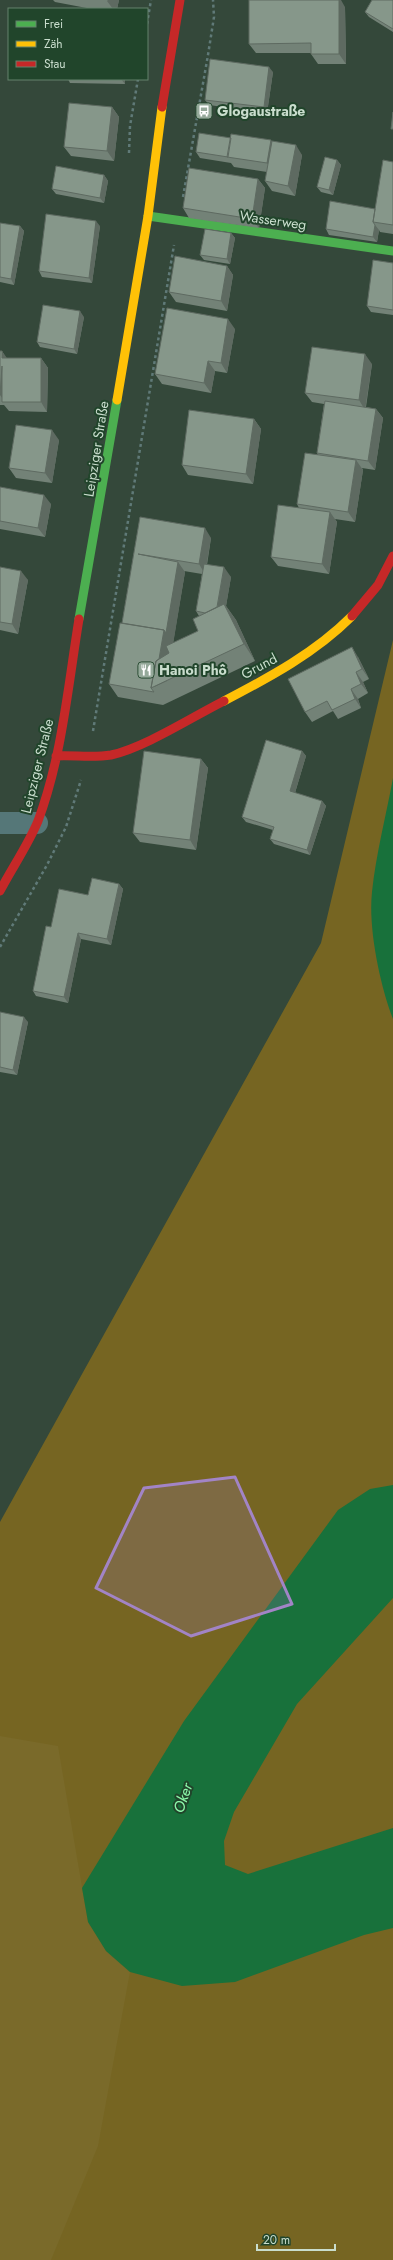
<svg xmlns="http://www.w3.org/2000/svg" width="393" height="2260" font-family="Jost,sans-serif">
<rect width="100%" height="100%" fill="#34483a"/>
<path fill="#766522" d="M393,640V2260H0V1522L321,943Z"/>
<path fill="#7a6a2a" d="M0,1736L58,1746L88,1922L106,1951L130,1972L98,2146L51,2260H0Z"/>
<path fill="#18713b" d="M393,778V1019C380,985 368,928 372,892C376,854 386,816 393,778Z
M393,1485V1598L297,1704L234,1812L224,1841L225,1865L248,1874L393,1828V1928L364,1935L235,1982L182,1986L130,1972L106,1951L88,1922L82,1888L184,1721L338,1510L370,1489Z"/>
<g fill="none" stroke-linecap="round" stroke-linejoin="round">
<path stroke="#607a78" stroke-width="2.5" stroke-dasharray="3 3" stroke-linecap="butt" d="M147,24L151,0
M129,153L130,126L138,79
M183,197L208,55L214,17L213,0
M93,731L174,245
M0,947L47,865L66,827L81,780"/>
<path stroke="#557778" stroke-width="22" d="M0,823H37"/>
<path stroke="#4caf50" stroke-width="9" d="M148,216L393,251
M79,619L117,400"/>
<path stroke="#ffc107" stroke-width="9" d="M117,400L148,216L162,107
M224,701C270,677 315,653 352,616"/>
<path stroke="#c62828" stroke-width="9" d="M162,107L180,0
M352,616L378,585L393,556
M56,756C74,755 93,758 111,755C144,748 192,717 224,701
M0,891C12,868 28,845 38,821C62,757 68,686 79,619"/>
</g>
<path fill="#738277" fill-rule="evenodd" d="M53,0H119L117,9H92L55,2Z
M393,0V32L369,17L365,12Z
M345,7L346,64H318L311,54V53H256L249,44Z
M273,72L267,113L209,105L205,100Z
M68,79H125V84L70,83Z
M112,107L119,117L114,161L71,156L64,147Z
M231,138L272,142L302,155L295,196L272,191L265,181L267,172L234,167L231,163L200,158L196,152Z
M337,160L341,165L333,195L321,192L317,187Z
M393,162V234L380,232L379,230L377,242L329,235L326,229L375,209Z
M104,175L108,181L104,203L56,194L52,189Z
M258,179L265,188L259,228L189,218L183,208Z
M0,223L20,226L24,231L14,285L0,282Z
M100,226L92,283L42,277L39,271Z
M231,233L235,238L230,264L204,260L200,255Z
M393,263V315L371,312L367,306Z
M227,266L233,275L227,311L176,302L169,292Z
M84,317L77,354L40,347L37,342Z
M235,329L227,373L215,371L211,393L162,384L155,374Z
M0,351H2L6,358H41L48,368L47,412L9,411L4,405H0Z
M372,364L366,407L376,409L383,418L375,470L362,468L363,470L355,522L335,519L337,522L329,574L278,566L271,557L299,508L297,504L318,455L317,453L324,404L312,402L305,393Z
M254,419L261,429L253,484L188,475L182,465Z
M59,440L52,483L16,478L9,468Z
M0,487L51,504L45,537L0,529Z
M140,517L211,538L207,565L231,577L226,606L236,620L255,661L163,705L118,697L109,684L122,623ZM184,571L202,574L196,611L199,616L198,631L173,643L185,572Z
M0,567L28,580L18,634L0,630Z
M358,657L369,679L363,682L368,693L358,699L361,708L338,719L333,711L312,722L305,712Z
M302,751L306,756L295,793L322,801L326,806L310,855L274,844L270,839L273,830L246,822L242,817Z
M201,759L208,768L196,850L140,842L133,833Z
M119,884L123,889L111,945L81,939L68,1003L36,996L33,991L51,927L88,895Z
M0,1012L28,1022L17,1075L0,1072Z"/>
<path fill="#5e6a61" d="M108,0H119L117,9H113L107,1Z
M339,0H341L345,7L346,64L339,54Z
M269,67L273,72L267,113L264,107Z
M121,79H125V84Z
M112,107L119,117L114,161L107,151Z
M271,140L278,150L274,173L267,163Z
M296,145L302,155L295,196L288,186Z
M337,160L341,165L333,195L329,190Z
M104,175L108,181L104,203L100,198Z
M258,179L265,188L259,228L252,219Z
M96,221L100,226L92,283L89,278Z
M375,225L379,230L377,242L373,237Z
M20,226L24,231L14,285L11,279Z
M231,233L235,238L230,264L227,259Z
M227,266L233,275L227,311L221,301Z
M80,311L84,317L77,354L74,349Z
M228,319L235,329L227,373L221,363Z
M2,351L9,361L2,358Z
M365,354L372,364L365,410L359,400Z
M41,358L48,368L47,412L41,402Z
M208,361L215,371L211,393L204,383Z
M2,366L5,402L0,395Z
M376,409L383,418L375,470L368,461Z
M254,419L261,429L253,484L246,474Z
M52,430L59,440L52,483L45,473Z
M356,460L363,470L355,522L348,512Z
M44,495L51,504L45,537L38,528Z
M330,512L337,522L329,574L322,564Z
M205,528L211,538L205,574L199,564Z
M178,562L185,572L167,681L154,687L164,630Z
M224,567L231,577L226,606L236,620L255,661L244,644L216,615Z
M21,571L28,580L18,634L12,624Z
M352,647L358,657L369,679L362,669Z
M356,672L363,682L368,693L361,684Z
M351,689L358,699L361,708L355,699Z
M302,751L306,756L294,796L290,791Z
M201,759L208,768L196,850L190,840Z
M322,801L326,806L310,855L307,850Z
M119,884L123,889L111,945L107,939Z
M78,933L81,939L68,1003L64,997Z
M24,1017L28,1022L17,1075L13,1070Z"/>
<path fill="#86978a" stroke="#5e6a61" d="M249,0H339V54H311V43L249,44Z
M372,0H393V29L365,12Z
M210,59L269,67L264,107L205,100Z
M69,103L112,107L107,151L64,147Z
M393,112V129H391Z
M199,133L231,138L228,157L196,152Z
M231,134L271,140L267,163L227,157Z
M272,141L296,145L288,186L265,181Z
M325,157L337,160L329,190L317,187Z
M383,160L393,162V225L373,222Z
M56,166L104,175L100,198L52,189Z
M189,168L258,179L252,219L183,208Z
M330,201L375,209L373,222L375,225L373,237L326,229Z
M46,214L96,221L89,278L39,271Z
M0,223L20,226L11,279L0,277Z
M205,229L231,233L227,259L200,255Z
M175,256L227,266L221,301L169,292Z
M373,260L393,263V310L367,306Z
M43,305L80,311L74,349L37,342Z
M167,308L228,319L221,363L208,361L204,383L155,374Z
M312,347L365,354L359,400L305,393Z
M0,351H2V358H41V402H2V366L0,395Z
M325,401L376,409L368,461L317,453Z
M189,410L254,419L246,474L182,465Z
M16,425L52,430L45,473L9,468Z
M305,453L356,460L348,512L297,504Z
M0,487L44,495L38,528L0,521Z
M278,505L330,512L322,564L271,557Z
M140,517L205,528L199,564L138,554L178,562L166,633L164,630L122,623Z
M204,564L224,567L217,607L205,613L196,611Z
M0,567L21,571L12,624L0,622Z
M224,604L244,644L151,688L156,661L169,653L166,646L198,631L193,619Z
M120,623L164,630L159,659L156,661L151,688L154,692L109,684Z
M352,647L362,669L356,672L361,684L351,689L355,699L332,710L327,701L305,712L288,679Z
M266,740L302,751L290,791L322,801L307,850L270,839L274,827L242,817Z
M144,751L201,759L190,840L133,833Z
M92,878L119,884L107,939L78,933L64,997L33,991L46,926L51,927L59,889L88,895Z
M0,1012L24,1017L13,1070L0,1067Z"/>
<path fill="#a284c6" fill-opacity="0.2" stroke="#a284c6" stroke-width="3" stroke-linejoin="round" d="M235,1477L292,1604L191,1636L96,1588L144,1488Z"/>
<defs>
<g id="bus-square" transform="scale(0.9)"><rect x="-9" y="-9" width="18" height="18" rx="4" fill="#95a99a" stroke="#21452b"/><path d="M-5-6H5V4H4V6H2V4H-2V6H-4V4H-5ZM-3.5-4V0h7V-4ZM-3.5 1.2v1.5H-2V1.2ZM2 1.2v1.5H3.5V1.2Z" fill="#fff"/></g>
<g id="restaurant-square" transform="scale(0.9)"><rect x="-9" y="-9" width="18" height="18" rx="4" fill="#95a99a" stroke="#21452b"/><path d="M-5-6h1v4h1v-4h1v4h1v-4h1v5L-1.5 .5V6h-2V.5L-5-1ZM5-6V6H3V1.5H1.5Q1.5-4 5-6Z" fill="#fff"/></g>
</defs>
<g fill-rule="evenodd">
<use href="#bus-square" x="204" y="111"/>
<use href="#restaurant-square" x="146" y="670"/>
</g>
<g text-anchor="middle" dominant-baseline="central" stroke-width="4" stroke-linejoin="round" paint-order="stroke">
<g font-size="14" font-weight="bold" fill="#c9ddcd" stroke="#21452b" text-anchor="start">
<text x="217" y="111">Glogaustraße</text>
<text x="159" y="670">Hanoi Phô</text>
</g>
<g font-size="14" fill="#c9ddcd" stroke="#21452b">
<text transform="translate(273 220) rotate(8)">Wasserweg</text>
<text transform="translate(96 449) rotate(-81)">Leipziger Straße</text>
<text transform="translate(259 666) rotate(-28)">Grund</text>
<text transform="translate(37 766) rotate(-76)">Leipziger Straße</text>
</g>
<g font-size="15" font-style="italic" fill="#8df9ab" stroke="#21452b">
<text transform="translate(183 1798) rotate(-71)">Oker</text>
</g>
</g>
<rect x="8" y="8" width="140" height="72" fill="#21452b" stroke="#64826c"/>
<rect x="16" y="21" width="20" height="6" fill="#4caf50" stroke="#64826c"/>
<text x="44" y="28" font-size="12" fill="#c9ddcd">Frei</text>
<rect x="16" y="41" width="20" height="6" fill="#ffc107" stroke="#64826c"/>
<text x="44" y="48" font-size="12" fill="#c9ddcd">Zäh</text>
<rect x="16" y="61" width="20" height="6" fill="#c62828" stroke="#64826c"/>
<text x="44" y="68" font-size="12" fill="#c9ddcd">Stau</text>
<path d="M257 2244v6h78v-6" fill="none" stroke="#c9ddcd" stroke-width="2"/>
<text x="263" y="2244" font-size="12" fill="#c9ddcd" stroke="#21452b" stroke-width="3" paint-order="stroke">20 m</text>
</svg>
